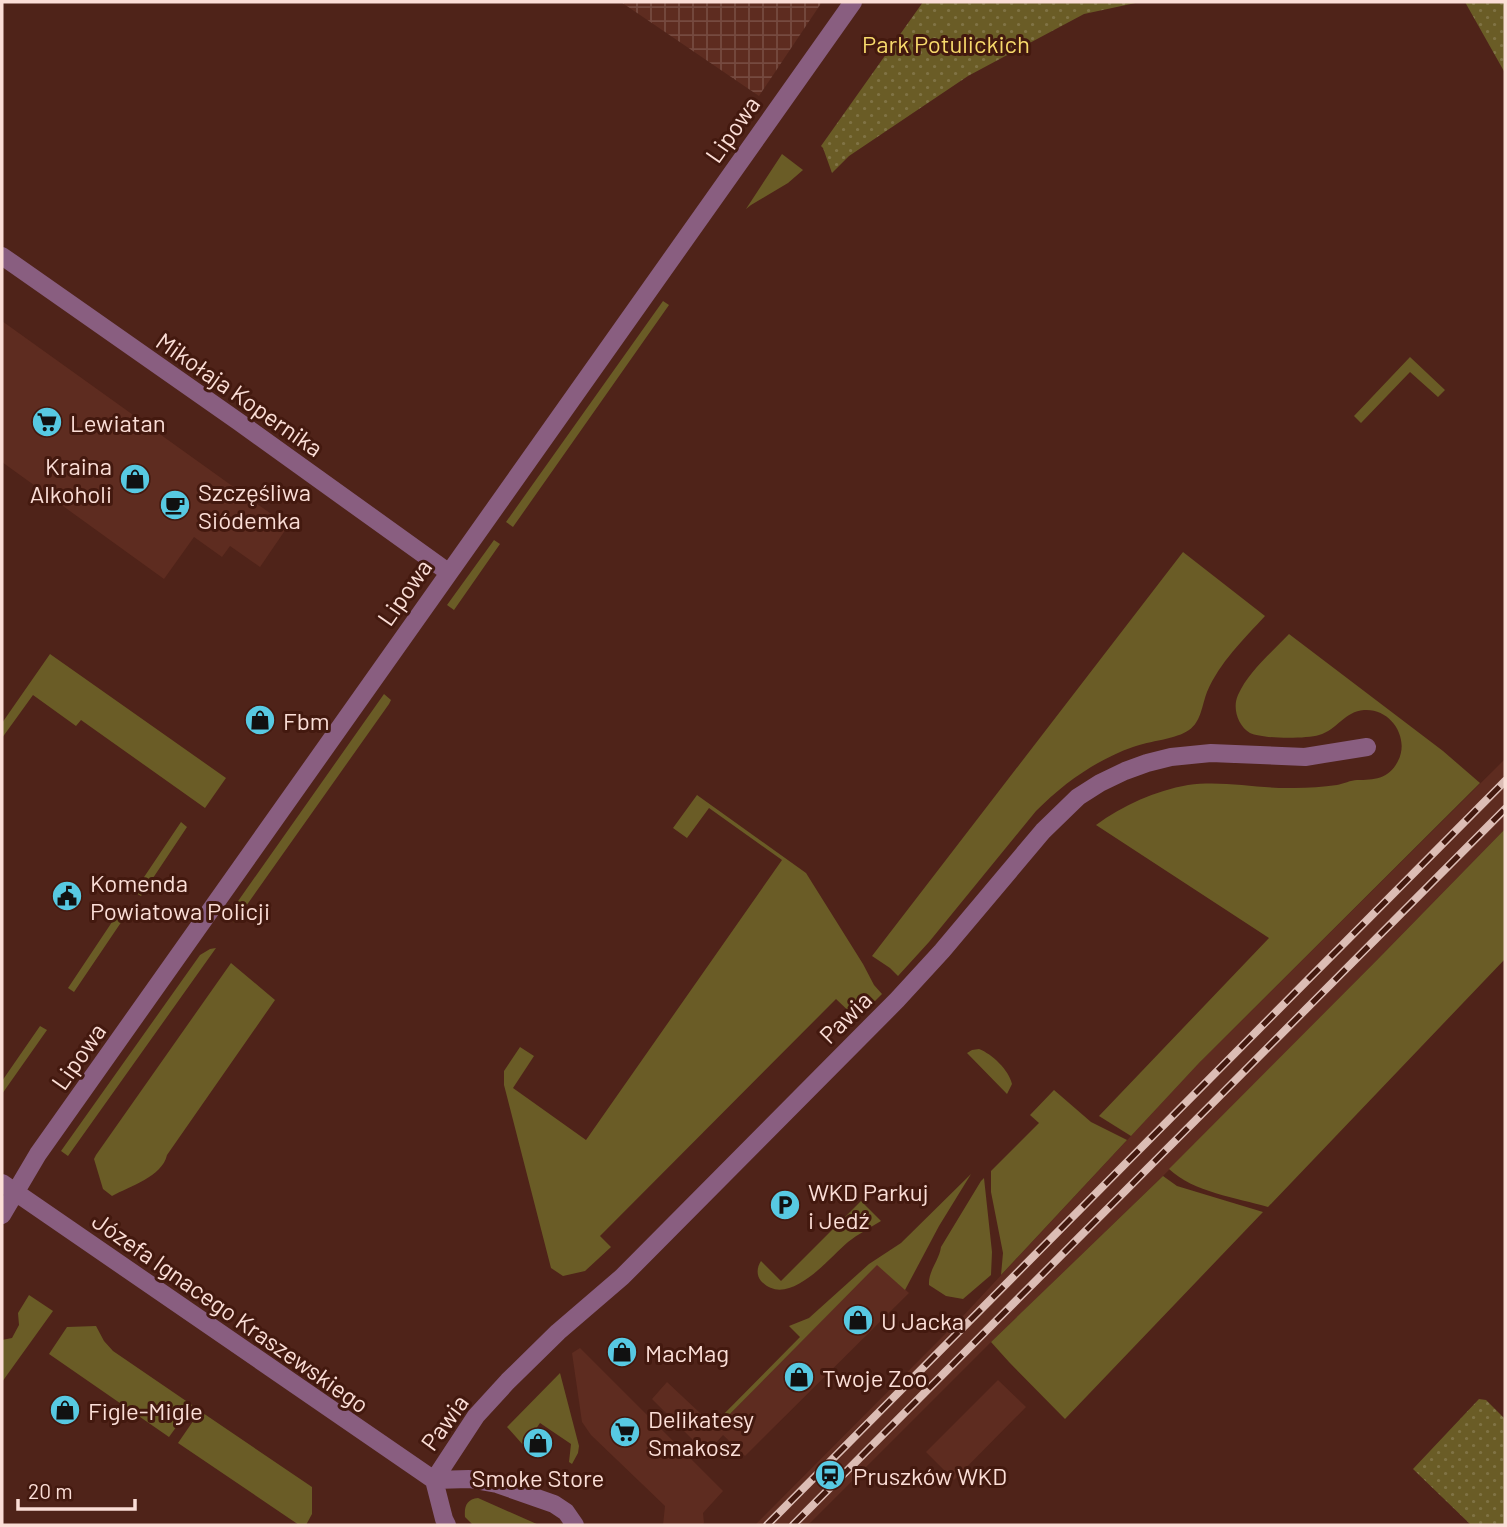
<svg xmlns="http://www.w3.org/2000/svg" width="1507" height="1527" font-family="Barlow,sans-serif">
<defs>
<pattern id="industrial-grid" width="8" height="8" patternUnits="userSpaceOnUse" patternTransform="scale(1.75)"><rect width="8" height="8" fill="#5e2c20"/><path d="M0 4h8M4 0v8" fill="none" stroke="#764a40"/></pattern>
<pattern id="park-dots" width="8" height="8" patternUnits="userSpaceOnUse" patternTransform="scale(1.75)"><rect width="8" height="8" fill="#6a5c26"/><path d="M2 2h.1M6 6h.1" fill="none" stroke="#807345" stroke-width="1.8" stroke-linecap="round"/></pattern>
</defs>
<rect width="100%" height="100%" fill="#4f2319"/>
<path fill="#5e2c20" d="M2,321L288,526L260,567L230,546L222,557L194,537L164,579L2,462Z
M1505,759V829L1379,958L1163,1176L990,1343L808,1525H755L963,1316L1199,1063Z
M877,1264L909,1293L745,1456L723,1435L713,1446L700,1443L697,1445L693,1440L652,1399L667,1382L716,1428Z
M580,1348L723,1491L703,1513L704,1523L702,1525H663L665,1506L591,1435L582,1422L572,1353Z
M998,1380L1026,1407L954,1480L926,1452Z"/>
<path fill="url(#industrial-grid)" d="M621,2H822L759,96Z"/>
<path fill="#6a5c26" d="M782,154L803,170L788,183L751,205L746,209Z
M663,301L669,305L513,527L506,522Z
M1410,357L1445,390L1438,397L1410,372L1361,423L1354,416Z
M494,540L500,544L454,610L447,605Z
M1183,552L1265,616C1243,640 1220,662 1207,692C1202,705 1201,722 1189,730C1177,739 1149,741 1133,747C1096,760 1064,783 1036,811L929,942L898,976L890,968L872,956Z
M1289,634L1443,751L1480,783L1199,1063L1131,1136L1099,1116L1269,938L1096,825C1123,805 1155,791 1188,785C1224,780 1259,789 1294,788C1309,788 1323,787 1337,785C1343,784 1351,780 1357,780C1374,780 1389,779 1398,761C1410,738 1391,708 1364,710C1345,711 1337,730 1319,735C1305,739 1263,739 1250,733C1238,726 1232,708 1238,695C1248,672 1271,653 1289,634Z
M50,654L226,778L205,808L81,720L76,726L33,695L2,738V723Z
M384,694L391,700L389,704L234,923L231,913L236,904Z
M697,795L806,873L863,964L874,985L882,994L857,1019L836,999L600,1236L611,1247L585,1271L563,1276L551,1268L504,1085V1071L520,1047L534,1056L513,1088L586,1140L782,860L709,808L687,838L673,828Z
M181,822L187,827L141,896L134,892Z
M1505,829V959L1268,1207C1237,1198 1193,1192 1169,1169L1379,958Z
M118,913L124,918L74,992L68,988Z
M216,948L68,1156L61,1151L200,955L210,949Z
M231,963L275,1000L167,1155C162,1177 130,1186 112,1196L103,1189L94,1159L96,1155Z
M40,1026L47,1030L2,1094V1081Z
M979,1049C992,1054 1009,1070 1012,1084L1007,1094L967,1053L972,1050Z
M1054,1090L1091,1122L1127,1140L1001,1275L1003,1253L991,1192V1171L1039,1123L1030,1115Z
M971,1174L939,1226L905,1290L877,1265L716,1428L713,1425L800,1337L789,1326L809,1318L869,1264L901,1243Z
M1163,1176L1177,1186L1263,1212L1065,1419L1009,1362L991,1342Z
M984,1178L992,1252L991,1275L963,1299L946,1296L929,1285C928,1271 939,1261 941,1247L981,1181Z
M861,1201L881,1221C870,1228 858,1234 848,1242C829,1258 788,1310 761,1281C756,1275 757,1267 761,1261L781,1281Z
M29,1295L53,1311L2,1382V1340L12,1338L19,1325L18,1313Z
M96,1326L104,1341L113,1351L192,1405L169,1437L49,1354L67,1327Z
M560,1373L579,1446L578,1453L572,1464L569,1462L571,1444L540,1423L524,1446L507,1427Z
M200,1411L312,1487V1514L306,1525H299L178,1443Z
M478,1498L539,1525H473L465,1517C464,1506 467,1499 478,1498Z"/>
<path fill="url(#park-dots)" d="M923,2H1140L1084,14L968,76L849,156L832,173L823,148L821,146Z
M1465,2H1505V73Z
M1479,1399L1486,1400L1505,1419V1525H1471L1413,1469Z"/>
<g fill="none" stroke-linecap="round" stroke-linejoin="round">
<path stroke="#895e80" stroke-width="18" d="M2,256L239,422L448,572
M2,1183L434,1480L469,1479L497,1484L554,1504L566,1512L575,1525
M2,1215L38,1154L853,2
M434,1480L476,1416L508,1381L558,1332L622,1277L897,1000L942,951L1043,831L1078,797L1100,783L1125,771L1147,763L1171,757L1211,753L1305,757L1367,747
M434,1480L444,1519L447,1525"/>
<g stroke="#dcbdb5" stroke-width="8">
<path id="rail" d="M767,1525L1505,781
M793,1525L1505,809"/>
</g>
<use href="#rail" stroke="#43190f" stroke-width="5" stroke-dasharray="16" stroke-linecap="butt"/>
</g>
<defs>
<g id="supermarket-disc" transform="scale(1.575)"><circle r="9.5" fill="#57c9e2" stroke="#43190f"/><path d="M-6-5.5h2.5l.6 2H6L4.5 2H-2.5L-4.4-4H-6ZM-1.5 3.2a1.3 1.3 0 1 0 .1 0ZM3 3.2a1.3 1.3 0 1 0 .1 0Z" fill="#111"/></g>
<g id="shop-disc" transform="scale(1.575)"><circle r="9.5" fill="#57c9e2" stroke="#43190f"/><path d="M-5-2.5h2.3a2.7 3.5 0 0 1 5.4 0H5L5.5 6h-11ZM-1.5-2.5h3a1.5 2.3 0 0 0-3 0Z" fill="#111"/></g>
<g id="cafe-disc" transform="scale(1.575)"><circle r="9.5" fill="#57c9e2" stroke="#43190f"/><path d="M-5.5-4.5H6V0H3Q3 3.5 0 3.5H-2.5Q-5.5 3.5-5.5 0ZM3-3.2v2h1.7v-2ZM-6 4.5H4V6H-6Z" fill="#111"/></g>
<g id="civic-disc" transform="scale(1.575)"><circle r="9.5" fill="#57c9e2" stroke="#43190f"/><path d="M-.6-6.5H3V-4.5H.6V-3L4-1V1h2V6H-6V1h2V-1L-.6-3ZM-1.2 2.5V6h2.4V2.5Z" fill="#111"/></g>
<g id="parking-disc" transform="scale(1.575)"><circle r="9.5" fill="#57c9e2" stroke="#43190f"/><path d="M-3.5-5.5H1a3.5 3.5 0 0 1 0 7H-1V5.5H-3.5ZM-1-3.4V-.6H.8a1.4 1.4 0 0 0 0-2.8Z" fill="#111"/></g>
<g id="station-disc" transform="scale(1.575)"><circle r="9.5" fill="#57c9e2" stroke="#43190f"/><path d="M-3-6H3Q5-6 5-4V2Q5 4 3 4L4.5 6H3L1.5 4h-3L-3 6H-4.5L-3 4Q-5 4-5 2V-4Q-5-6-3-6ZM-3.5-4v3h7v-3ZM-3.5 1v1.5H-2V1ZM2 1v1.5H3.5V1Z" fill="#111"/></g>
</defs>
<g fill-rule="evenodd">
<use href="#supermarket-disc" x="47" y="422"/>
<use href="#shop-disc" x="135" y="479"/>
<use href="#cafe-disc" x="175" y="505"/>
<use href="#shop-disc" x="260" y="720"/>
<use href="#civic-disc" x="67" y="896"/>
<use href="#parking-disc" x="785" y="1205"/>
<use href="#shop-disc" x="858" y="1320"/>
<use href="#shop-disc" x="622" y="1352"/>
<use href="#shop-disc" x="799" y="1377"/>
<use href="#shop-disc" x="65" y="1410"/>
<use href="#supermarket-disc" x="625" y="1432"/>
<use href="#shop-disc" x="538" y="1443"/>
<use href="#station-disc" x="830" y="1475"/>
</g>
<g text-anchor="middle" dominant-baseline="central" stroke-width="6" stroke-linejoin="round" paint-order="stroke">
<g font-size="24" fill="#f7d96b" stroke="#43190f">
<text x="946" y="43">Park Potulickich</text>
</g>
<g font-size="24" fill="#fbded7" stroke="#43190f">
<text transform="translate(732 129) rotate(-55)">Lipowa</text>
<text transform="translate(240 394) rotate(35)">Mikołaja Kopernika</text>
<text transform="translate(404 592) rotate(-55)">Lipowa</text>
<text transform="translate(845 1017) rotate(-45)">Pawia</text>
<text transform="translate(78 1056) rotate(-55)">Lipowa</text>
<text transform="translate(231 1312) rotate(35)">Józefa Ignacego Kraszewskiego</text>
<text transform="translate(444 1422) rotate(-54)">Pawia</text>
</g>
<g font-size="24" fill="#fbded7" stroke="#43190f" text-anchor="start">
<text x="70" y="422">Lewiatan</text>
<text x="112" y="465" text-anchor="end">Kraina<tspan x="112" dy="28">Alkoholi</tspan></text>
<text x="198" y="491">Szczęśliwa<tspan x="198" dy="28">Siódemka</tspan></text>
<text x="283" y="720">Fbm</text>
<text x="90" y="882">Komenda<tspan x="90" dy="28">Powiatowa Policji</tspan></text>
<text x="808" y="1191">WKD Parkuj<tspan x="808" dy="28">i Jedź</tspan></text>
<text x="881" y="1320">U Jacka</text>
<text x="645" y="1352">MacMag</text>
<text x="822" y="1377">Twoje Zoo</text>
<text x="88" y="1410">Figle-Migle</text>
<text x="648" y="1418">Delikatesy<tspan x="648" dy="28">Smakosz</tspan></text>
<text x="853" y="1475">Pruszków WKD</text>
<text x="538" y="1477" text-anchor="middle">Smoke Store</text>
</g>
</g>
<rect width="1507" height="1527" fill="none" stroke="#fbded7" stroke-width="7"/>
<path d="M18 1499v10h117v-10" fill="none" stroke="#fbded7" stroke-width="3.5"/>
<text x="28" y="1499" font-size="21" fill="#fbded7" stroke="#43190f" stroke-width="5" paint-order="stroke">20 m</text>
</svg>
